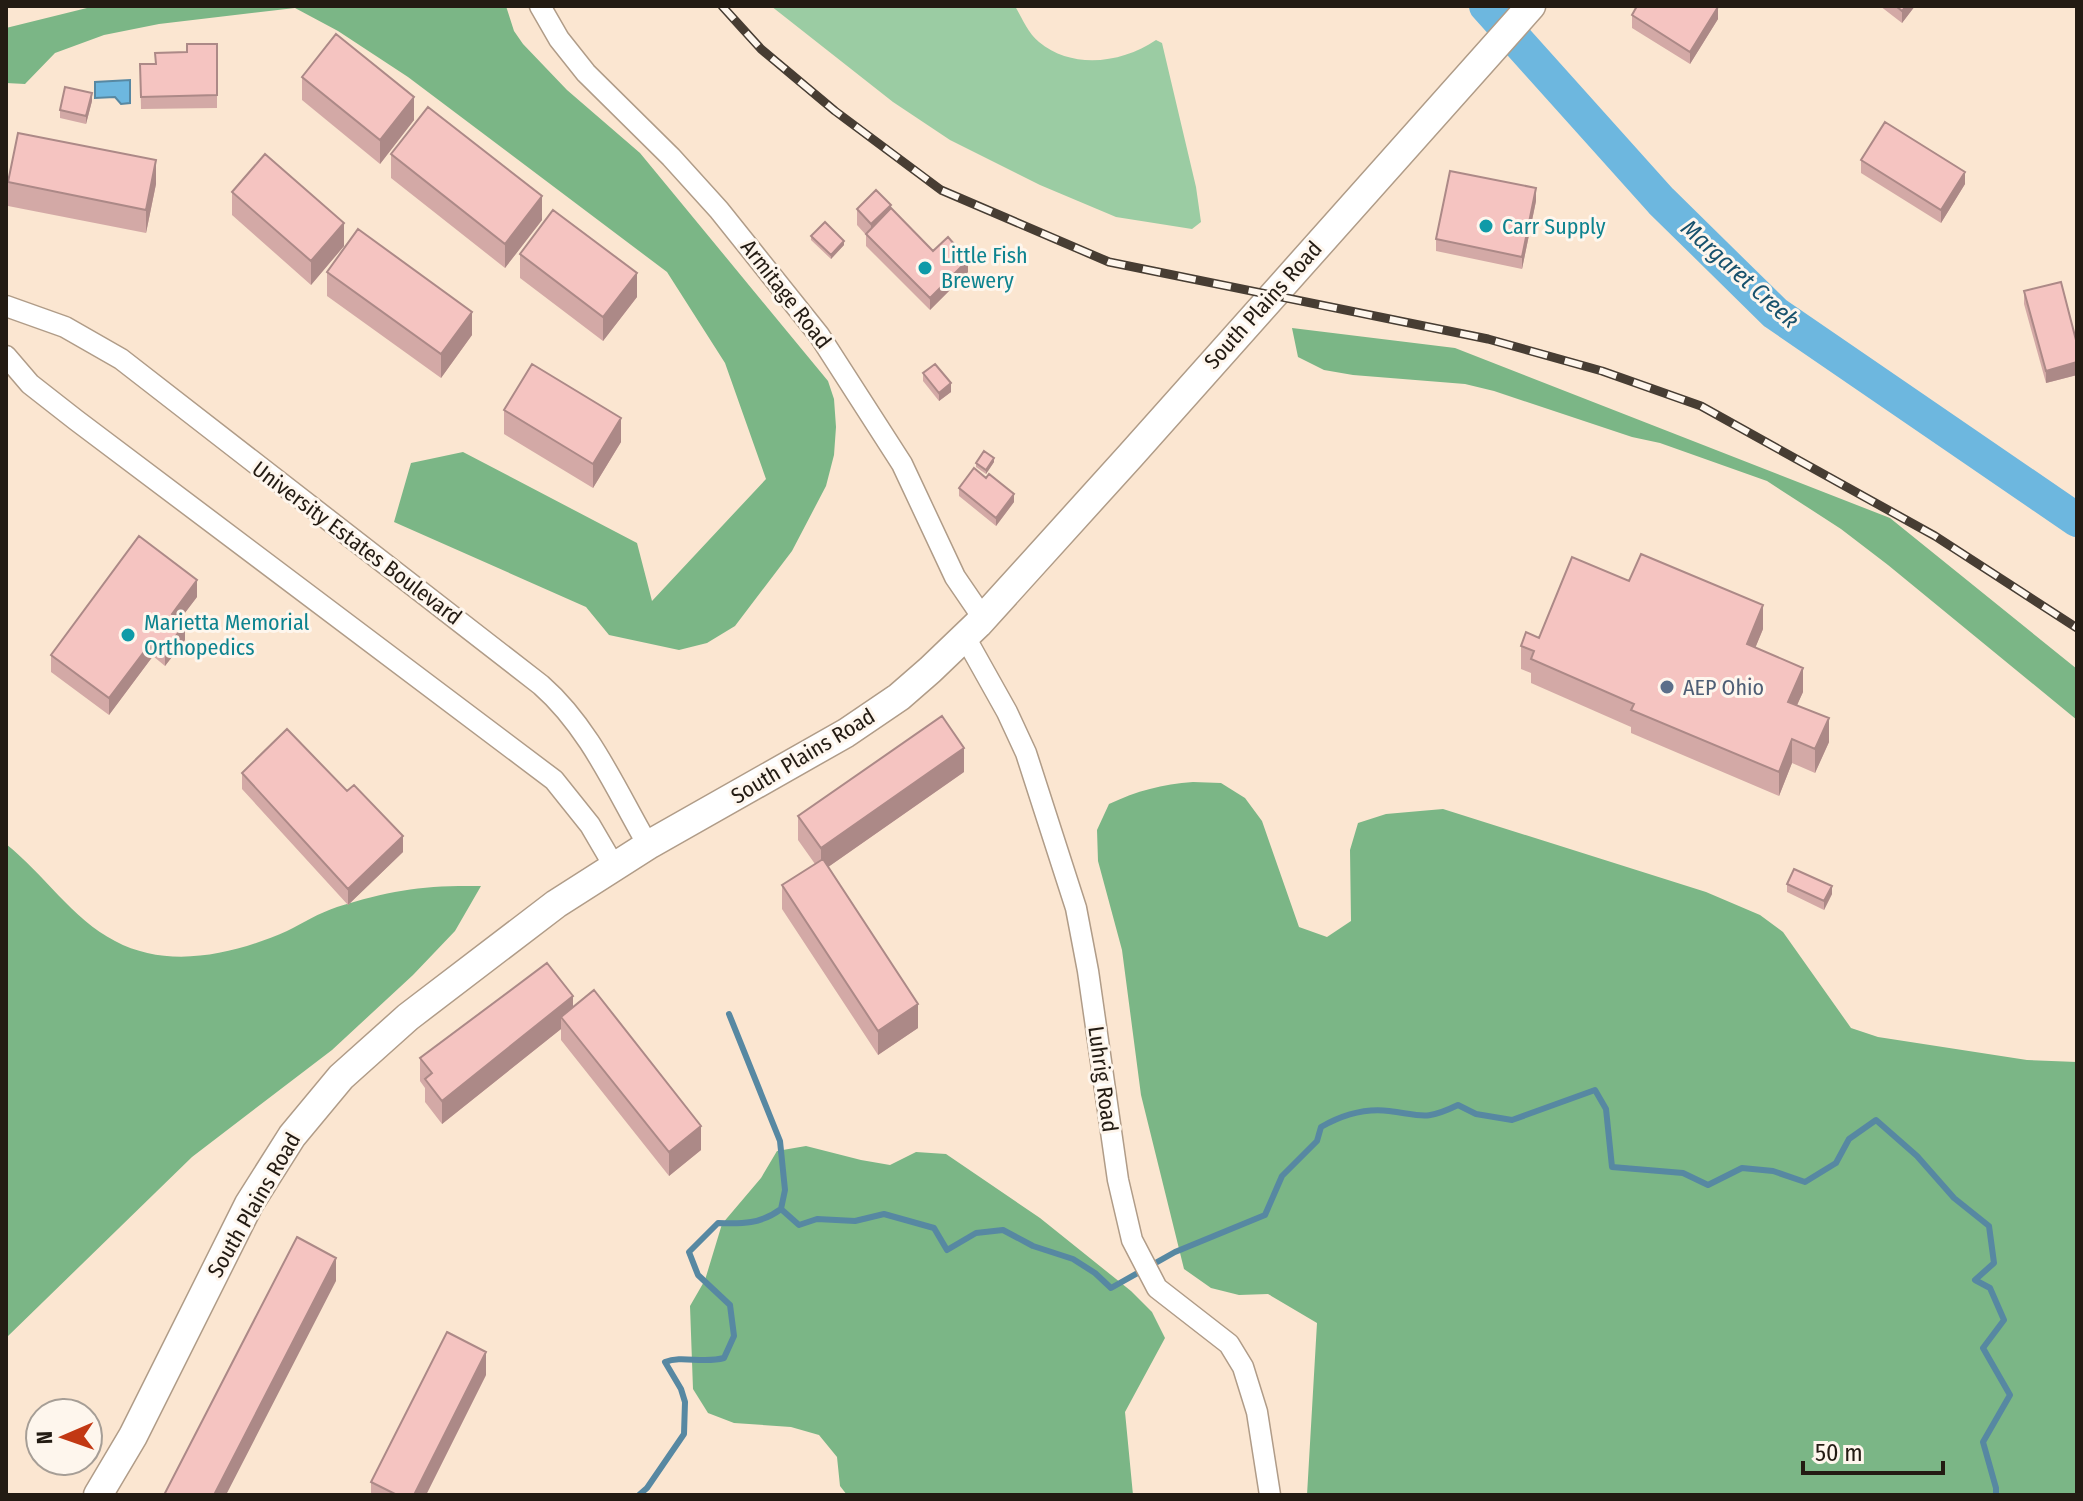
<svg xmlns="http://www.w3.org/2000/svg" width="2083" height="1501" font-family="'Fira Sans Condensed',sans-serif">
<rect width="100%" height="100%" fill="#fbe6d1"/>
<path fill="#9bcca3" d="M771,6H1015C1022,18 1028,33 1039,42C1073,70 1122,63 1156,40L1162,43L1196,187L1201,222L1192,229L1116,217L1040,185L950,140L893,102Z"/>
<path fill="#7bb686" d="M95,6H506L514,31L523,44L567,90L640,153L828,381L834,399L836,427L834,455L826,486L792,551L735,626L707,643L679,650L609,635L586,607L394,522L411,463L463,452L637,543L652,601L766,479L725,363L667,272L408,77L338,31L295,8L159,24L104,35L55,53L25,84L6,83V28Z
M1292,328L1455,348L1890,518L2077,669V720L1888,565L1841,529L1767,481L1660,443L1632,437L1494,391L1465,384L1353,375L1324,370L1298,357Z
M1193,782L1221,783L1245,798L1262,821L1299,927L1327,937L1351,921L1350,850L1358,823L1386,814L1443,809L1706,892L1760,915L1783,932L1851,1028L1878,1037L2027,1060L2077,1062V1495H1307L1317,1323L1268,1294L1239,1295L1211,1288L1184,1269L1141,1095L1122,950L1098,861L1097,830L1109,804C1137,791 1162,784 1193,782Z
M6,844C44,874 72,919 115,941C169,970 235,954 287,931C303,923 319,913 337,907C391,890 424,885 481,886L455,931L413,975L332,1050L192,1157L6,1338Z
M806,1146L861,1160L890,1165L916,1152L946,1154L1040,1218L1131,1291L1152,1312L1165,1338L1125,1412L1133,1495H847L840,1486L837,1457L819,1435L791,1427L734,1423L708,1413L693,1389L690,1306L705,1280L722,1224L761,1178L777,1151Z"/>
<path fill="#6db7df" stroke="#5788a2" stroke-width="2" d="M130,80V103L121,104L115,97L95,98V82Z"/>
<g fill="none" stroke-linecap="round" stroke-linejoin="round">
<path stroke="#5788a2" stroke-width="6" d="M729,1014L780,1141L785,1190L781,1209
M639,1495L647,1488L684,1434L685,1402L681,1389L665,1362C682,1355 703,1364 724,1358L734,1336L730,1305L698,1275L689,1252L718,1223C742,1224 761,1224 781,1209L799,1225L817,1219L855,1221L884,1214L934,1228L947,1250L976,1233L1003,1230L1033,1246L1073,1259L1095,1273L1111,1288L1175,1252L1265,1215L1282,1176L1317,1141L1321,1127C1342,1115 1365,1108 1389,1111C1422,1115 1425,1121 1458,1105L1476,1114L1512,1120L1595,1090L1606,1109L1612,1167L1683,1173L1708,1185L1742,1168L1773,1171L1805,1182L1836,1163L1849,1139L1876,1120L1917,1156L1954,1198L1989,1226L1994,1263L1975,1280L1990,1288L2004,1320L1983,1348L2010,1395L1983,1442L1996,1488V1495"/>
<path stroke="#6db7df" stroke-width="34" d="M1486,6L1661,201L1775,313L2077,520"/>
<g stroke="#b09c88" stroke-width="23">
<path id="minor" d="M540,6L559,39L586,73L671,157L719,210L819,335L902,464L955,577L983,618
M6,306L65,327L121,359L541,685C590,728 616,790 648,845
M6,356L30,384L76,420L554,780L590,825L614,866
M965,637L1007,712L1026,753L1076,908L1088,971L1118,1180L1132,1240L1157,1288L1229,1344L1243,1367L1257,1412L1270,1495"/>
</g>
<g stroke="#b09c88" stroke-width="31">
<path id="secondary" d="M98,1495L133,1436L249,1204L292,1136L341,1077L408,1017L556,904L650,844L846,733L899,697L930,670L978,624L1131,455L1531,6"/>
</g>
<use href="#minor" stroke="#fff" stroke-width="20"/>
<use href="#secondary" stroke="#fff" stroke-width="28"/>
<g stroke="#473d33" stroke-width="9">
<path id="rail" d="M722,6L761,49L835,111L941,190L1109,262L1488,339L1602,371L1701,406L1935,536L2077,628"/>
</g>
<use href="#rail" stroke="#fef6ed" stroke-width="6" stroke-dasharray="18" stroke-linecap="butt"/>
</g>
<path fill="#d3a9a6" d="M1880,6H1915L1902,23Z
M1632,15L1718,19L1690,64L1632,28Z
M217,44V108L141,109L140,64H156L187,52Z
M302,77L414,120L380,164L302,100Z
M92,101L86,124L60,118V110Z
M391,154L542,220L505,268L391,178Z
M1861,160L1965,184L1941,223L1861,173Z
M8,182L156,184L146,233L8,206Z
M232,192L344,246L311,285L232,215Z
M1536,201L1522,269L1436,251V239Z
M891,208L933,251L968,272L930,310L866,246V235L857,225V209Z
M811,236L844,245L831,259L811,240Z
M520,254L637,297L603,341L520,278Z
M327,272L472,335L441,378L327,296Z
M2024,291L2077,344V375L2046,383L2024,304Z
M923,373L951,392L939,401L923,381Z
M504,410L621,442L593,488L504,434Z
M994,462L986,474L976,467V463Z
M959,488L1014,502L996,526L959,496Z
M1629,581L1763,629L1755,648L1803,692L1797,705L1829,742L1815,773L1792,763L1779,796L1631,733V727L1531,683V673L1521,669V646L1539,638Z
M197,597L179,620L185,640L165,666L153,656L109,715L51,672V655Z
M964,772L828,867L918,1028L878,1055L782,909V885L815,864L798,840V816Z
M242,773L347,791L403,852L348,905L242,789Z
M1787,884L1832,894L1824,910L1787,892Z
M573,1007L701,1150L669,1176L561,1040V1029L442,1124L425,1102V1088L420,1081V1058Z
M486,1375L426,1495H371V1482Z"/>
<path fill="#ac8987" d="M1906,6H1915L1902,23V11Z
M1718,7V19L1690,64V52Z
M92,93V101L86,124V116Z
M414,97V120L380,164V140Z
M156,160V184L146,233V210Z
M1965,172V184L1941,223V210Z
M1536,188V201L1522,269V257Z
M542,196V220L505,268V244Z
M891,205V221L871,240V224Z
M344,223V246L311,285V261Z
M844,241V245L831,259V255Z
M968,260V272L930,310V298Z
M637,273V297L603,341V317Z
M472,312V335L441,378V354Z
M2077,362V375L2046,383V371Z
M951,383V392L939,401V393Z
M621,418V442L593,488V464Z
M994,458V462L986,474V470Z
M1014,494V502L996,526V518Z
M197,580V597L172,630V614Z
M1763,605V629L1747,668V644Z
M185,624V640L165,666V650Z
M153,640V656L109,715V698Z
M1803,668V692L1788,725V702Z
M1829,718V742L1815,773V749Z
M1792,739V763L1779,796V772Z
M964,748V772L821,872V848Z
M403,836V852L348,905V889Z
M1832,886V894L1824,910V901Z
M573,996V1019L561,1017V1029L442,1124V1101Z
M918,1004V1028L878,1055V1031Z
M701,1126V1150L669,1176V1152Z
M336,1258V1281L226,1495H214Z
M486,1352V1375L426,1495H414Z"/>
<path fill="#f5c4c1" stroke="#ac8987" stroke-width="2" d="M1637,6H1716L1718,7L1690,52L1632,15Z
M1896,6H1906L1902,11Z
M336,34L414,97L380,140L302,77Z
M187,44H217V95L141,97L140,64H156L155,53L187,52Z
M65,87L92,93L86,116L60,110Z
M428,107L542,196L505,244L391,154Z
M1885,122L1965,172L1941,210L1861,160Z
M18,133L156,160L146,210L8,182Z
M265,154L344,223L311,261L232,192Z
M1450,171L1536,188L1522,257L1436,239Z
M876,190L891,205L871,224L857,209Z
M891,208L933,251L948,237L968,260L930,298L866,234Z
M553,210L637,273L603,317L520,254Z
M825,222L844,241L831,255L811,236Z
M358,229L472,312L441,354L327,272Z
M2061,282L2077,344V362L2046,371L2024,291Z
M532,364L621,418L593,464L504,410Z
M935,364L951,383L939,393L923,373Z
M984,451L994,458L986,470L976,463Z
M974,468L986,478L989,474L1014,494L996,518L959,488Z
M139,536L197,580L172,614L185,624L165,650L153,640L109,698L51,655Z
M1641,554L1763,605L1747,644L1803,668L1788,702L1829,718L1815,749L1792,739L1779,772L1631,710L1634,704L1531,659L1534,651L1521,646L1526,632L1539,638L1572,557L1629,581Z
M942,716L964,748L821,848L798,816Z
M287,729L347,791L354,785L403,836L348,889L242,773Z
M823,859L918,1004L878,1031L782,885Z
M1794,869L1832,886L1824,901L1787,884Z
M547,963L573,996L442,1101L425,1079L432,1073L420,1058Z
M594,990L701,1126L669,1152L561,1017Z
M297,1237L336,1258L214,1495H164Z
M447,1332L486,1352L414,1495H397L371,1482Z"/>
<g fill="#0f9aa8" stroke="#fef6ed" stroke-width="3">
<circle cx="1486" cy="226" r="8"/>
<circle cx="925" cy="268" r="8"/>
<circle cx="128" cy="635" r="8"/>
</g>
<circle fill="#5c6f8a" stroke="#fef6ed" stroke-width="3" cx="1667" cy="687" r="8"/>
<g text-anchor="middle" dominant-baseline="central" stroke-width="6" stroke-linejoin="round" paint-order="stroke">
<g font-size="22" fill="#0d838f" stroke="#fef6ed" text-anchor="start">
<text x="1502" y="226">Carr Supply</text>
<text x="941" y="255">Little Fish<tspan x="941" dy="25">Brewery</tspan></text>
<text x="144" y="622">Marietta Memorial<tspan x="144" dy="25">Orthopedics</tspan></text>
</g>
<g font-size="22" fill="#231b13" stroke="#fef6ed">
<text transform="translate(786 294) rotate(52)">Armitage Road</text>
<text transform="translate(1263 305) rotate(-48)">South Plains Road</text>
<text transform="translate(357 543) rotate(37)">University Estates Boulevard</text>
<text transform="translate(803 756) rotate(-31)">South Plains Road</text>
<text transform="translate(1103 1079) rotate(82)">Luhrig Road</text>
<text transform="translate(254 1205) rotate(-60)">South Plains Road</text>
</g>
<g font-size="22" fill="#4e5e75" stroke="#fef6ed" text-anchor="start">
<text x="1683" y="687">AEP Ohio</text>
</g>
<g font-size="24" font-style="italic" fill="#18526d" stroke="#fef6ed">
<text transform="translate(1740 274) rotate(42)">Margaret Creek</text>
</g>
</g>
<rect width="2083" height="1501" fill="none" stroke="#231b13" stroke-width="16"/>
<g transform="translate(64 1437) rotate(268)"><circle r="38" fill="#fef6ed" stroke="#a69e96" stroke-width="2"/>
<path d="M0-6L14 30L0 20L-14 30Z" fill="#c23813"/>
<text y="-12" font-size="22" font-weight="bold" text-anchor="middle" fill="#231b13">N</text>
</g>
<path d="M1803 1461v12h140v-12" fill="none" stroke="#231b13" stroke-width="4"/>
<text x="1815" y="1461" font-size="24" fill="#231b13" stroke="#fef6ed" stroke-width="6" paint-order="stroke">50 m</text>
</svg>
